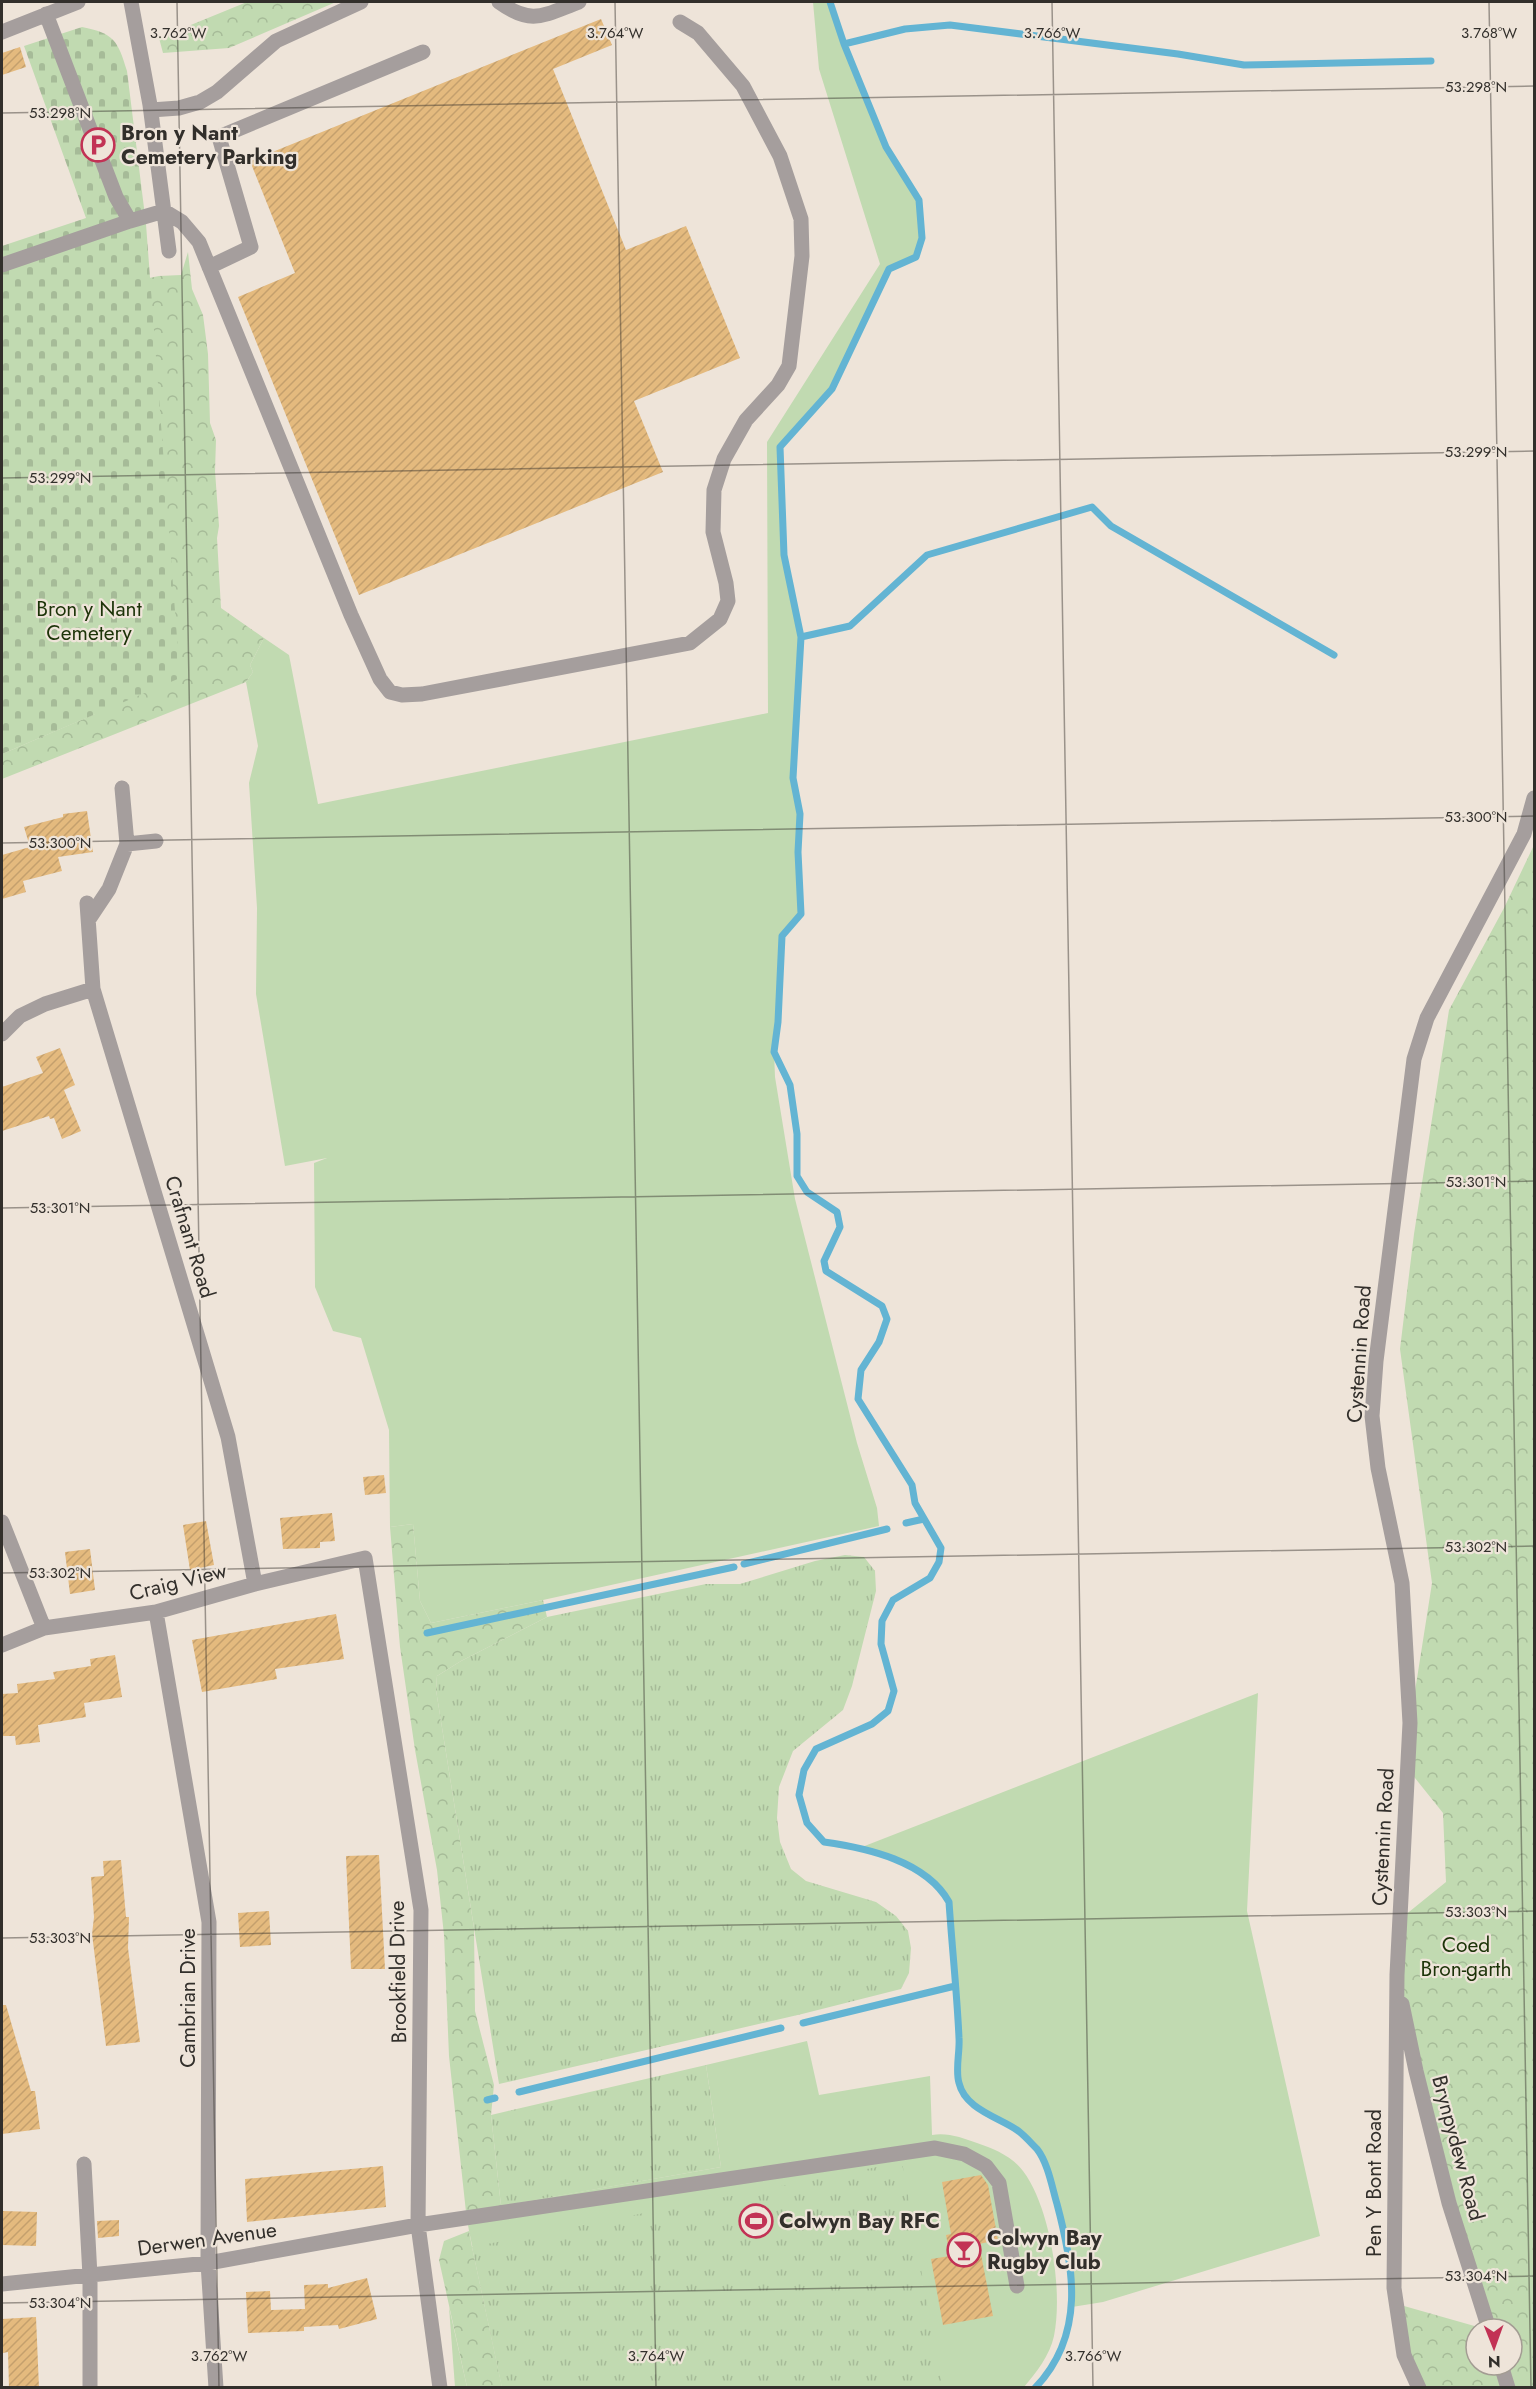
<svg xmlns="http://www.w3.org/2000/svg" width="1536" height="2389" font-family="Jost,sans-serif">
<defs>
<pattern id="forest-crowns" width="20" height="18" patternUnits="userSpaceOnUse" patternTransform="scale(1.5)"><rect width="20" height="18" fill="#c1dab1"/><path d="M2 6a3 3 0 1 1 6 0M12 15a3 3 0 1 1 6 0" fill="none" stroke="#a6bb98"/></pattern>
<pattern id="cemetery-stones" width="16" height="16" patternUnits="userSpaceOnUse" patternTransform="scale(1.5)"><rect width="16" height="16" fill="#c1dab1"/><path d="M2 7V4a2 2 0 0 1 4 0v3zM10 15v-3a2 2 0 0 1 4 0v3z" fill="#a6bb98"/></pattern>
<pattern id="park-tufts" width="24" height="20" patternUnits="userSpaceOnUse" patternTransform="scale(1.5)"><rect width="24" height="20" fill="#c1dab1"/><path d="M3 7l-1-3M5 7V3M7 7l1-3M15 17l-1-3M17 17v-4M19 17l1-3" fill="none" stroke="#a6bb98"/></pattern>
<pattern id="building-hatch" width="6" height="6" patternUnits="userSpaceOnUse" patternTransform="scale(1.5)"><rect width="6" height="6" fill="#e4ba7e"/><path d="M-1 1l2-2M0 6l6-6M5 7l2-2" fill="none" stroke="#c4a06d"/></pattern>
</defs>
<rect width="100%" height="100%" fill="#eee4d9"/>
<path fill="#c1dab1" d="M813,2H830L886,147L917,198L922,238L916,257L889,269L832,389L780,447L784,555L801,637L793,778L800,814L798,852L801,914L782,936L774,1052L775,1077L795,1199L857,1443L877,1508L879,1526L543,1600L431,1623L420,1601L413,1524L390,1527L389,1430L361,1338L333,1331L315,1287L314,1163L327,1158L285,1166L256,994L257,908L249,783L258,746L246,682L253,672L250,665L264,638L289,655L318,804L768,713L767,442L880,264L819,69Z
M1258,1693L1247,1911L1320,2236L1103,2302L1072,2307L1071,2273L1066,2239L1049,2176L1039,2151L1019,2131L969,2103L959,2083V2039L949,1902C932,1871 893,1860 862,1847Z
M807,2041L819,2095L930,2076L932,2135C947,2132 963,2138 977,2143C994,2149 1012,2156 1023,2171C1051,2208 1063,2292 1054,2336C1050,2355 1036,2373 1024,2387H502L469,2231L466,2212L721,2167L706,2065Z
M449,2307L467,2387H455Z"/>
<path fill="url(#forest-crowns)" d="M247,2H336L229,48L163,53L159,38Z
M188,252L192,289L203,315L208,354L210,423L216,440L215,471L219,526L217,538L221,608L264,638L250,665L253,672L246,682L2,779V754L95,714L134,281L159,276L181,275Z
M1534,845V2387H1515L1505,2365H1512V2329H1489L1397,1975L1399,1920L1446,1882L1443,1813L1407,1768L1410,1723L1432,1583L1400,1349L1414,1234L1449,1010L1504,908Z
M413,1524L420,1601L431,1623L543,1600L547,1617L461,1661L437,1676L436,1690L474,1928L475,2011L494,2085L491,2115L501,2206L466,2212L449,2056L444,1935L437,1870L415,1750L400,1647L390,1527Z
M469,2231L472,2247L502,2387H467L439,2260L444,2241Z
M1397,2304L1485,2329H1476V2365H1498L1503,2387H1419Z"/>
<path fill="url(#cemetery-stones)" d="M82,27C114,33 118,41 127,71L146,224L180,678L2,754V246L86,218L24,46Z"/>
<path fill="url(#park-tufts)" d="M845,1555L864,1557L875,1571L876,1591L852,1686L843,1710L793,1751L779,1787L777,1818L780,1842L791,1869L806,1881L876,1902L896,1916L908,1931L911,1948L909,1973L901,1989L802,2014L499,2084L436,1690L437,1676L461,1661L547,1617L706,1584H740L815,1561Z
M706,2065L721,2167L501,2206L491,2115Z
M902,2162L942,2387H502L472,2247Z"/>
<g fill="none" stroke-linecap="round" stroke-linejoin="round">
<path stroke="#63b4d3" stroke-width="7" d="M830,2L844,44L886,147L919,200L922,238L916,257L889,269L832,389L780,447L784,555L801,637L793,778L800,814L798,852L801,914L782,936L778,1022L774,1052L790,1085L797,1134V1176L807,1192L837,1212L840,1227L824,1261L826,1271L882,1306L887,1319L879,1342L861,1370L858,1399L912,1485L915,1503L941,1548L939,1562L930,1578L893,1600L882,1621L881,1644L894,1691L888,1711L872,1724L816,1749L804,1770L799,1795L807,1823L824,1842C867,1848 926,1861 949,1902C952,1947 957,1993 959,2038C960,2052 955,2070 959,2083C965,2109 998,2117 1017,2130C1024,2135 1031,2143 1037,2149C1048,2163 1052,2187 1057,2204C1074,2268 1086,2335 1035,2388
M844,44L905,29L950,25L1178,54L1244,65L1431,61
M801,637L850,626L927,555L1092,507L1111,526L1334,655
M906,1523L924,1519
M744,1564L887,1529
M427,1633L734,1567
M803,2023L955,1986
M519,2092L781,2028
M487,2100L495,2098"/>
</g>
<path fill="url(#building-hatch)" d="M601,19L612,45L553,69L626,250L686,226L740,358L634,401L663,472L359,595L238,297L295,273L250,161Z
M20,47L26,67L2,75V53Z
M87,811L93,852L58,857L62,871L23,881L26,892L2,899V855L30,847L24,827L63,817V814Z
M60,1048L75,1085L64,1090L81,1131L62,1139L54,1118L50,1119L49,1116L2,1131V1087L43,1073L36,1057Z
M384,1475L386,1493L365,1495L363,1477Z
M332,1513L335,1541L320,1542V1548L283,1549L280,1518Z
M206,1521L214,1565L190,1570L183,1525Z
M90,1549L95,1590L70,1594L65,1552Z
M336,1614L344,1659L275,1669L277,1679L202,1692L192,1640Z
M115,1655L122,1697L84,1703L86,1717L38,1725L40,1742L16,1745L15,1736H2V1694L18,1693L17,1684L55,1679L53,1672L91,1666L90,1659Z
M379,1855L385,1969H351L346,1856Z
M121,1860L126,1917H129L128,1948L140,2042L106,2046L92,1934L94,1917L91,1877L104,1876L103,1861Z
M269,1911L271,1945L240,1947L238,1913Z
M2,2005H6L31,2091H35L40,2129L2,2134Z
M383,2166L386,2207L247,2222L245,2179Z
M981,2175L988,2185L998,2240L979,2244L993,2316L943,2325L931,2259L950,2256L946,2235L951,2234L942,2182Z
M3,2211L37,2212L36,2246L2,2245Z
M119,2220V2236L98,2238L97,2221Z
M367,2278L377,2319L339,2329L338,2325L304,2327V2331L248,2333L246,2292L270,2291L271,2310L305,2309L304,2285L328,2284V2288Z
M36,2317L39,2388H9L8,2352L3,2353L2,2319Z"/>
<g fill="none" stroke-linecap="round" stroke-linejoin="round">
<path stroke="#a59e9d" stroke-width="15" d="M131,2L150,105L169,251
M499,2C532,26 544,15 579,2
M46,14L116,197L130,221L164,211L182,222L199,242L351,615L380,679L390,692L402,695L422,694L690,643L720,619L728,601L726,583L713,532L714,490L724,459L746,420L778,385L789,366L802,256L801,219L780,156L743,86L698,33L680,22
M2,32L78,2
M151,110L179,108L200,102L217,92L276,41L361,2
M2,265L130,221
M209,267L251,247L219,137L423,52
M122,788L127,844
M87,903L93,989L228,1437L255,1584
M89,919L109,889L127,844L156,841
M2,1034L20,1016L45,1004L93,989
M2,1522L44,1628
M156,1612L209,1922L208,2263L216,2388
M2,1645L44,1628L156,1612L255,1584L365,1558L421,1910L418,2225L440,2388
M1402,2004L1416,2071L1449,2203L1489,2329
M84,2164L90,2276V2388
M2,2284L208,2263L418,2225L935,2148L964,2154L986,2166L999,2183L1017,2286
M1501,2365L1508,2388
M1419,2388L1404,2355L1394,2288L1397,1975L1410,1723L1402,1583L1378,1468L1372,1416L1376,1361L1414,1059L1427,1018L1524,834L1534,798"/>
</g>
<path fill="none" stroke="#322f2b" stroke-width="1.5" stroke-opacity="0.45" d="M177,2L219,2388M615,2L656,2388M1052,2L1093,2388M1489,2L1531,2388M2,113L1534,86M2,478L1534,451M2,843L1534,816M2,1208L1534,1181M2,1573L1534,1546M2,1938L1534,1911M2,2303L1534,2276"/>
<defs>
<g id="parking-ring" transform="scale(1.725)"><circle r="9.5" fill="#eee4d9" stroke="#c23255" stroke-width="1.5"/><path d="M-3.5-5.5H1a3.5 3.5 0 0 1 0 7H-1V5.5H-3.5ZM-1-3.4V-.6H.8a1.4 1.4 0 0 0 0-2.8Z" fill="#c23255"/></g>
<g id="stadium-ring" transform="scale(1.725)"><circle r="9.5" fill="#eee4d9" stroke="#c23255" stroke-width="1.5"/><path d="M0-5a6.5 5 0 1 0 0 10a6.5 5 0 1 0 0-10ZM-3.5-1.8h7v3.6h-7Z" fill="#c23255"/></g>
<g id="bar-ring" transform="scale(1.725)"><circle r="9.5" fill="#eee4d9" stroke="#c23255" stroke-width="1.5"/><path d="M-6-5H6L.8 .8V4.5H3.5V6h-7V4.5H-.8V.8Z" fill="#c23255"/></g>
</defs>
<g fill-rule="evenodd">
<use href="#parking-ring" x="98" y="145"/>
<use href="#stadium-ring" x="756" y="2221"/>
<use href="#bar-ring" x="964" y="2250"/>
</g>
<g text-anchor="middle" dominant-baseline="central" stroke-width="4.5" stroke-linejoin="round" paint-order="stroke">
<g font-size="21" font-weight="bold" fill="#322f2b" stroke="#eee4d9" text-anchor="start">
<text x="121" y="133">Bron y Nant<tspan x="121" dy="24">Cemetery Parking</tspan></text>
<text x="779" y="2221">Colwyn Bay RFC</text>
<text x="987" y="2238">Colwyn Bay<tspan x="987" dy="24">Rugby Club</tspan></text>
</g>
<g font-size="21" fill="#1c3308" stroke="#eee4d9">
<text x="89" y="609">Bron y Nant<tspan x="89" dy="24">Cemetery</tspan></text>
<text x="1466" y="1945">Coed<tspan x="1466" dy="24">Bron-garth</tspan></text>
</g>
<g font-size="21" fill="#322f2b" stroke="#eee4d9">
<text transform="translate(190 1237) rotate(73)">Crafnant Road</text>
<text transform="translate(1359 1354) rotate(-86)">Cystennin Road</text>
<text transform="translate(178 1582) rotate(-14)">Craig View</text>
<text transform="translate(1383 1837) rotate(-87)">Cystennin Road</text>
<text transform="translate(398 1972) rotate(-91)">Brookfield Drive</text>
<text transform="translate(188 1998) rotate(-90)">Cambrian Drive</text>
<text transform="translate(1458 2148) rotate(75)">Brynpydew Road</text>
<text transform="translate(1374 2183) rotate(-90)">Pen Y Bont Road</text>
<text transform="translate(207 2239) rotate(-8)">Derwen Avenue</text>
</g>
</g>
<g font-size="15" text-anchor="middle" fill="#322f2b" stroke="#eee4d9" stroke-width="4.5" stroke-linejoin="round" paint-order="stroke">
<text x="178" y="38">3.762°W</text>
<text x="615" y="38">3.764°W</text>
<text x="1052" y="38">3.766°W</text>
<text x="1489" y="38">3.768°W</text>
<text x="1476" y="92">53.298°N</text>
<text x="60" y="118">53.298°N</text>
<text x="1476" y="457">53.299°N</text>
<text x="60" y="483">53.299°N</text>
<text x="1476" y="822">53.300°N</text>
<text x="60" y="848">53.300°N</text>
<text x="1476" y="1187">53.301°N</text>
<text x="60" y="1213">53.301°N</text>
<text x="1476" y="1552">53.302°N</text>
<text x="60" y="1578">53.302°N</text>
<text x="1476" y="1917">53.303°N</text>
<text x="60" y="1943">53.303°N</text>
<text x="1476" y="2281">53.304°N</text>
<text x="60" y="2308">53.304°N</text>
<text x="219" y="2361">3.762°W</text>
<text x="656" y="2361">3.764°W</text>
<text x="1093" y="2361">3.766°W</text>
</g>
<rect width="1536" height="2389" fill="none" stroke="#322f2b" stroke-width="6"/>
<g transform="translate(1494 2347) rotate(179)"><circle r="28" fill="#eee4d9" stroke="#a39c93" stroke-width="1.5"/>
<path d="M0-4.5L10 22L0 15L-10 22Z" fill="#c23255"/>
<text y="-9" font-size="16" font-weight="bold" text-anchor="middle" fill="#322f2b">N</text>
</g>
</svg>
